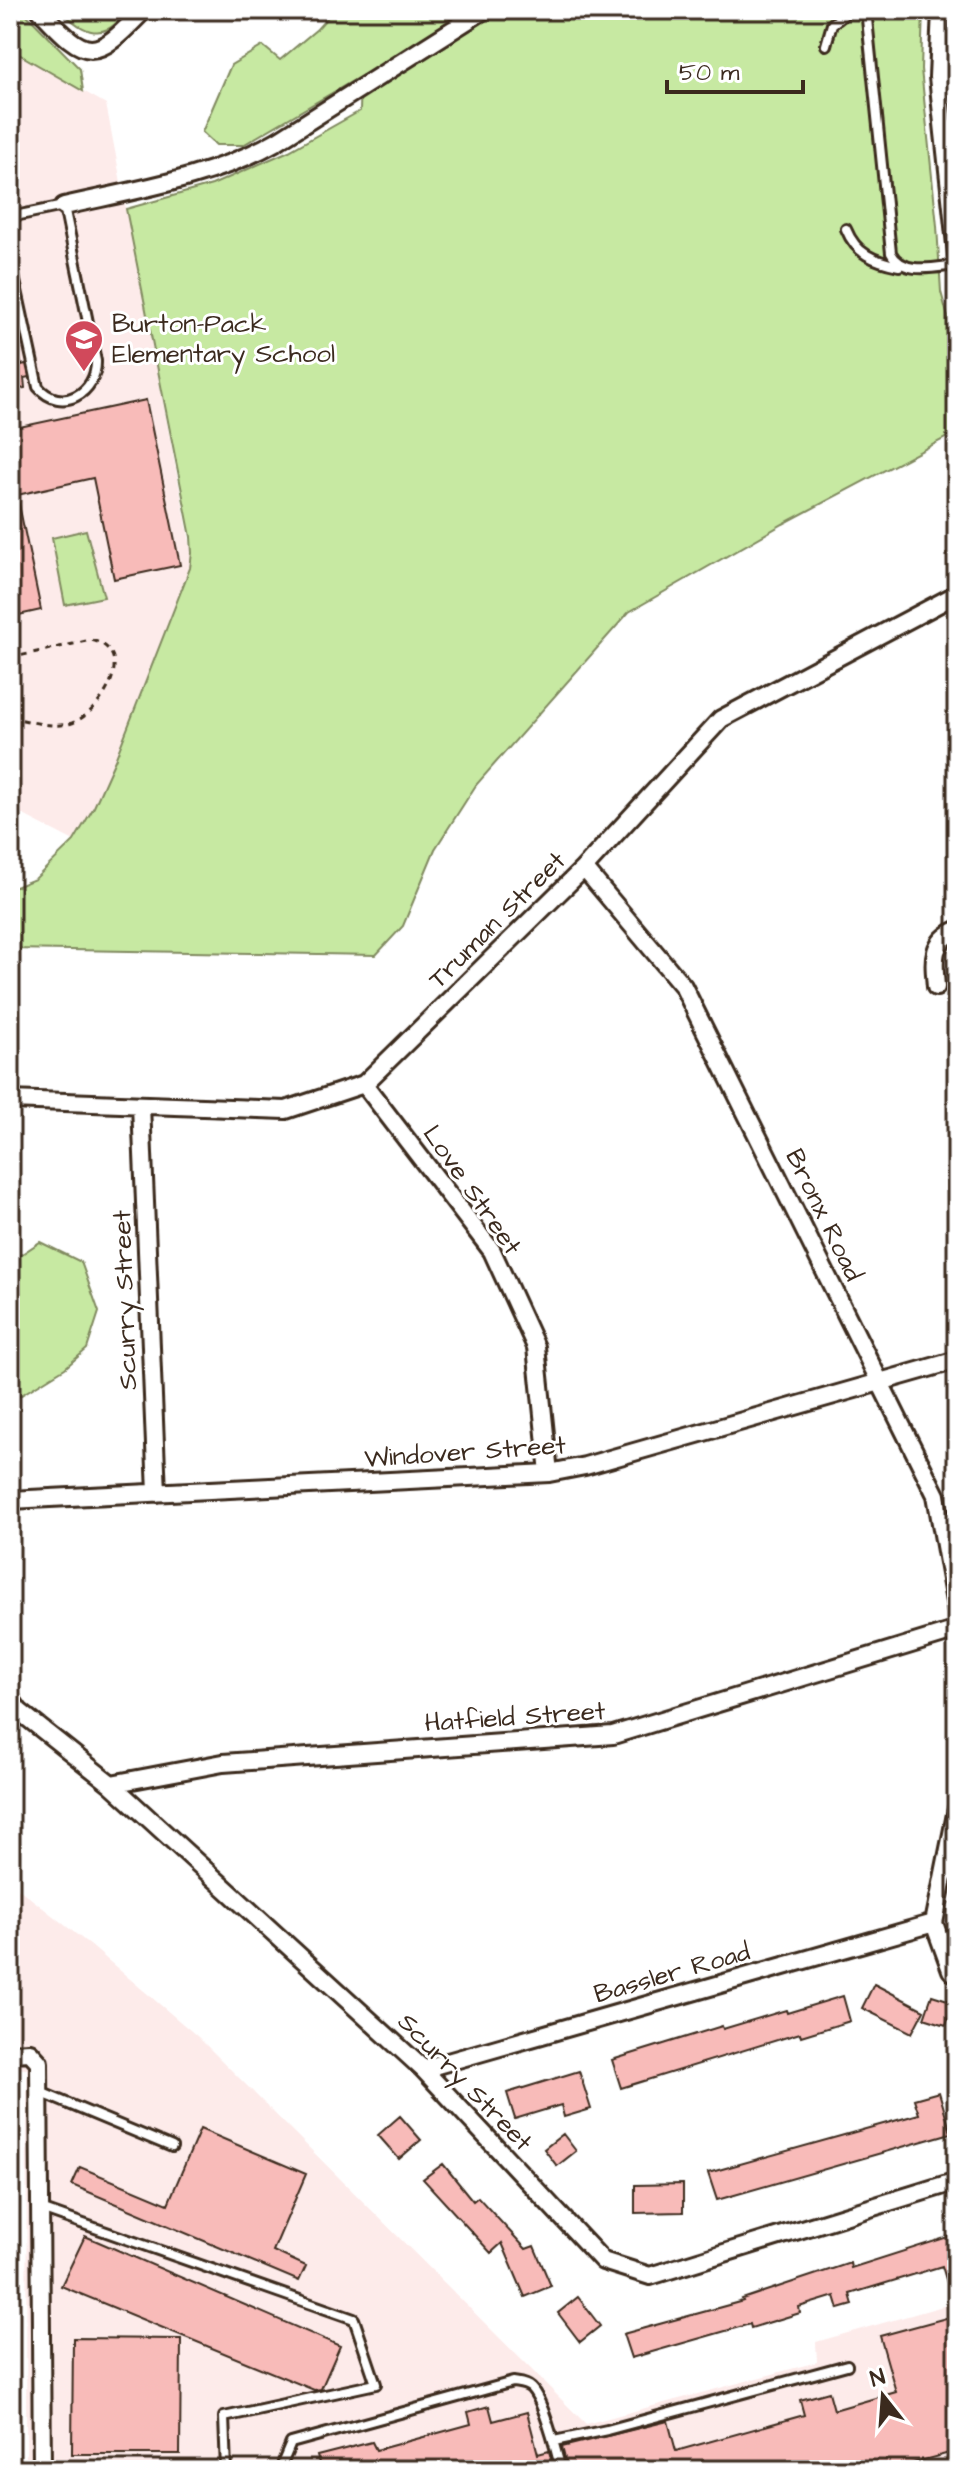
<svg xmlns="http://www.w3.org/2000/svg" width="967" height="2480" font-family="'Architects Daughter',sans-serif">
<rect width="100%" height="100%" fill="#fff"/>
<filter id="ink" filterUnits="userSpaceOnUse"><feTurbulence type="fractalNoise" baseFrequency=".0125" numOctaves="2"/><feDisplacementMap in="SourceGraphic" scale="16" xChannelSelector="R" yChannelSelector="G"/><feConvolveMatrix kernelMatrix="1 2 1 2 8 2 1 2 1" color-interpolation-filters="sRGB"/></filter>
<g filter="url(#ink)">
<path fill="#fdebea" d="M10,49L106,104L192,553L190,568L115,760L94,807L74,841L10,808Z
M10,1882L90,1945L197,2036L586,2424L817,2362L816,2342L957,2302V2470H26L27,2069L10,2068Z"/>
<path fill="#c7e9a2" stroke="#818a60" stroke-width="2" d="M10,10H22L80,69L83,91L10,49Z
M60,10H128C123,15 115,26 108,29C90,38 73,22 60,10Z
M334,10H923L921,69L937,226L941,292L957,350V432L783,524L629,612L476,785L435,849L403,926L376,955L10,949V889L35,879L74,841L94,807L115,760L190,568L192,553L191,537L126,209L212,185L289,151L360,111L361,76L243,145H216L202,132L231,65L263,46L280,60L317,29Z
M86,530L104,597L65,605L52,538Z
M40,1242L81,1262L99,1312L87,1349L65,1368L10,1402V1262Z"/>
<path fill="#f8bbb9" stroke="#3b2a1e" stroke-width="2" d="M17,344L21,365L26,364L29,377L24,378L25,388L10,391V345Z
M146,400L180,565L114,579L93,478L17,495L41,610L10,617V429Z
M874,1984L924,2010L912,2033L862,2008Z
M932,1995L954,2002L946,2025L924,2018Z
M843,1996L850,2021L801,2036L800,2033L621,2088L612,2060L722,2026L723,2029L786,2010L787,2013Z
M579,2071L591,2109L564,2117L561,2105L515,2119L507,2093Z
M939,2092L951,2133L717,2200L708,2173L919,2114L914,2099Z
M400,2116L421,2140L399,2159L378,2135Z
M200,2129L306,2174L273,2251L306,2266L299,2281L72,2185L80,2167L168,2204Z
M563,2134L576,2151L557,2166L544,2149Z
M443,2164L473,2201L478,2197L526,2249L534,2246L551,2286L525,2297L502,2243L491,2253L423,2179Z
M683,2184V2212L635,2213V2185Z
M957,2234V2302L953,2303L942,2266L850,2294L853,2305L839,2309L835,2296L799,2307L800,2313L751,2328L750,2324L631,2358L623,2334L743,2301L742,2299L850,2263L851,2268Z
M85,2236L340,2346L321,2389L314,2390L61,2286Z
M578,2297L600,2326L580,2342L558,2313Z
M957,2315V2451L887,2470H568L562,2447L668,2421L676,2451L804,2415L800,2400L829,2392L834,2410L896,2392L880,2336Z
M73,2338L181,2339L180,2454H72Z
M489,2406L493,2421L527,2412L538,2454L549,2451L554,2470H321L317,2456L372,2442L376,2450L471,2424L468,2412Z"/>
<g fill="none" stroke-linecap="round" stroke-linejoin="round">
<g stroke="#3b2a1e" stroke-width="14">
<path id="lane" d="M868,10L867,19L891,253C903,276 935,267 957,265
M826,45L832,24L850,10
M10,217L64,206L96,361C97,393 61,414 38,387L10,258
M846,229C856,254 874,261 899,266
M40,2092L172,2147
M41,2209L354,2319L376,2384L224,2417L226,2470
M554,2441L607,2430L847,2365
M285,2470L283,2462L291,2443L513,2382C519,2383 526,2383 531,2388C544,2401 556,2451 561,2470"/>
</g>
<g stroke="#3b2a1e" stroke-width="22">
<path id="street" d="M40,10C88,62 94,62 144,10
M941,10L938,77L957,254
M64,206C135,190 213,178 277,141L484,10
M584,868L683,986L936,1495L957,1613
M936,987C934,961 930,942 957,930
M364,1084L492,1251L536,1347L549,1473
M10,1100L286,1110L364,1084L584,868L721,719L957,594
M141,1105L157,1493
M10,1500L549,1473L585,1466L957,1360
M10,1698L19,1711L111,1784L423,2069L603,2261L650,2276L957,2181
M111,1784L223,1763L613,1735L957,1630
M957,1809L934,1923L951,1970L957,1975
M10,2053L30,2052L39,2062L42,2470
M423,2069L934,1923"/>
</g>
<path stroke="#3b2a1e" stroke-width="3" stroke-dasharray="6 6" stroke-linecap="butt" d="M10,658L91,640C139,651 102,712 72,723C53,729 29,721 10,717"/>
<use href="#lane" stroke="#fff" stroke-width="8"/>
<use href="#street" stroke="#fff" stroke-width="16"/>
</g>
</g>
<defs>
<g id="school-pin" transform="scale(2)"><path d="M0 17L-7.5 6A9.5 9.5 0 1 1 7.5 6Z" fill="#d1495b" stroke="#fff"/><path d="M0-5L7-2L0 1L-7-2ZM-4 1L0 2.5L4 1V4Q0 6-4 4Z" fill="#fff"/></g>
</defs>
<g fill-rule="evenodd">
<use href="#school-pin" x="84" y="339"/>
</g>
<g text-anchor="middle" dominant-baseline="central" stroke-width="6" stroke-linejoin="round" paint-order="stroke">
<g font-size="26" fill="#3b2a1e" stroke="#fff" text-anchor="start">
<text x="112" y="324">Burton-Pack<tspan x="112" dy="30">Elementary School</tspan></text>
</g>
<g font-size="26" fill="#3b2a1e" stroke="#fff">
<text transform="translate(497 920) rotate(-45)">Truman Street</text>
<text transform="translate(472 1190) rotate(55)">Love Street</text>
<text transform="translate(824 1215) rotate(64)">Bronx Road</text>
<text transform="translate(125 1300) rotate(-92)">Scurry Street</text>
<text transform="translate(465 1452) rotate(-4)">Windover Street</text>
<text transform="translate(515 1717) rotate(-4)">Hatfield Street</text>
<text transform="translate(672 1973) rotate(-16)">Bassler Road</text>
<text transform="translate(465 2082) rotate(46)">Scurry Street</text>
</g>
</g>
<rect width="967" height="2480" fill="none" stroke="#fff" stroke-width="40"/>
<rect x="20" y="20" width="927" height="2440" fill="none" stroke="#3b2a1e" stroke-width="3" filter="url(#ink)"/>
<g transform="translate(883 2396) rotate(343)" stroke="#ffffff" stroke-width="6" paint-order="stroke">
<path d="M0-6L14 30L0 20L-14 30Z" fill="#3b2a1e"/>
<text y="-12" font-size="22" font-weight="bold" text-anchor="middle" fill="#3b2a1e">N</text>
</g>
<path d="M667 80v12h136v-12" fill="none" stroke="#3b2a1e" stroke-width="4"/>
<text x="679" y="80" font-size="24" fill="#3b2a1e" stroke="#ffffff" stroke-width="6" paint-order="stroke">50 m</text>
</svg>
